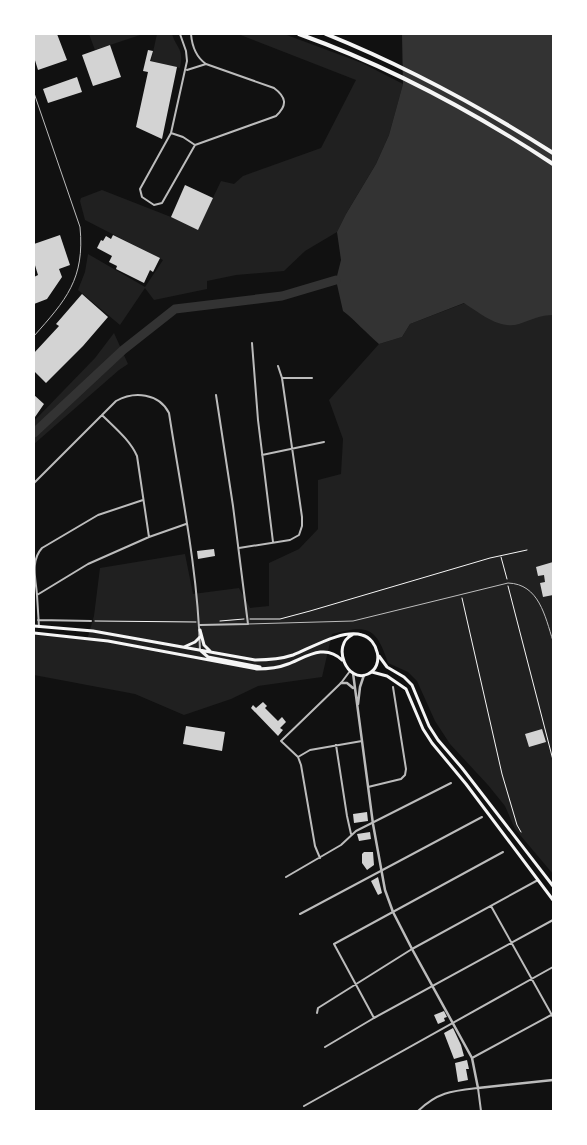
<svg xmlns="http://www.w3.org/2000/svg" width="587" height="1145" font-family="Lato,sans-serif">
<rect width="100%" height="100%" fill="#111"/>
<path fill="#202020" d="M89,34H143L95,50Z
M157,34H172C177,50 184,47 180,68L151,61Z
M238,34H284L362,63L403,84L389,135L376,164L346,214L337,232L305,251L284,271L236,275L207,281V289L154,300L145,288L120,325L78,290L85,272L88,254L145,287L163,260L85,220L80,201L81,198L102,190L171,217L198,229L221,181L234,184L243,176L321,148L356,80Z
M553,172V874L515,829L505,806L488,785L450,744L435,721L417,681L408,672L388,663C376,626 367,625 332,634L322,677L258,686L231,699L184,715L135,694L34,675V635L87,640L94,616L100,568L185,554L193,594L239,588L250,608L269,606V563L299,549L318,529V480L341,474L343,439L329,400L379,344L402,337L410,324L465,303Z
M114,333L128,364L119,370L34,444V421L95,358Z"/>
<path fill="#333" d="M402,34H553V315C541,315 530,320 519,324C499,330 480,313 464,303L410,324L402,337L379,344C366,333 356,321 343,311L336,280L341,260L337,232L346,214L376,164L389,135L403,84Z"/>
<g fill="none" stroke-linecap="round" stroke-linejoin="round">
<path stroke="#333" stroke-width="9" d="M34,433L123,350L175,309L282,296L336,280"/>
</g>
<path fill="#d3d3d3" d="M34,34H57L67,60L38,70L34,57Z
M110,45L121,77L93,86L82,55Z
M148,50L153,51L150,61L177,67L162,139L136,127L148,72L143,71Z
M77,77L82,92L48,103L43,89Z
M185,185L213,198L198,230L171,217Z
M60,235L70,265L59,269L62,277L47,299L34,304V277L38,275L34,262V244Z
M113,235L160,258L153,272L150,270L144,283L116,269L117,266L109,262L112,256L97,248L101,240L103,241L106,236L111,239Z
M82,294L108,317L83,346L46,383L34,371V353L59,326L56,324Z
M34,395L44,404L35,417L34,416Z
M214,549L215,556L198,559L197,551Z
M553,562V595L543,597L540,583L545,582L544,575L538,576L536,567Z
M263,702L267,706L265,708L278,721L282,717L286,722L280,728L283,730L278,736L251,708L253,705L256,708Z
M186,726L225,732L222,751L183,744Z
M542,729L546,742L529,747L525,734Z
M367,812L368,821L354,823L353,814Z
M370,832L371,839L359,841L357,834Z
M364,852H373L374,865L367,870L362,863V854Z
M378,877L382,893L378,895L371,881Z
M444,1011L447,1017L444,1018L445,1021L438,1024L434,1015Z
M453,1028L461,1045L464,1056L454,1059L444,1033Z
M467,1060L469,1069H466L468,1080L458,1082L455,1063Z"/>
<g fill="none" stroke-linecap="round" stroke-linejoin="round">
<path stroke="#f5f5f5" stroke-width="1" d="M501,557L507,579
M508,586L553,760
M462,598L502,774L517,825L521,832
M250,619H280L310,611L490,558L527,550
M95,621L196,622
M220,621L244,619"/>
<path stroke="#bcbcbc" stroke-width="1" d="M34,93L80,227C85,279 66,300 34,336
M248,624L353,621L508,583C539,584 545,616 553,641"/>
<path stroke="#bcbcbc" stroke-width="2" d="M180,34L186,51L187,61L171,133L140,189L142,197L154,205L162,203L195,145L276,116C288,105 286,97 274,88L206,64C196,57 192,46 191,34
M187,70L206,64
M171,133L183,137L195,145
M252,343L258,420L273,542
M282,378H312
M102,415C115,428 130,440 137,456L149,537
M262,455L324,442
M34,483L116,401C134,391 159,393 169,413C181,491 198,571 200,650
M239,548L290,540L299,535L302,526V517L282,378L278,366
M37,595C36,580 30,561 42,548L98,515L143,500
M38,620L91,621
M200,625L248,624L233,506L216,395
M39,627L37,595L88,564L149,537L186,524
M336,745L347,816L351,834
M298,757L310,750L362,741
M368,787L401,779L405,775L406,769L393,687
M320,858L315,846L301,765L298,757L281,741L341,683L350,671
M286,877L341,845L356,831L451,783
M491,906L553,1017
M300,914L482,817
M317,1013L318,1008L412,949L538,880
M374,1018L334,944L503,852
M325,1047L374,1018L553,920
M472,1058L553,1014
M304,1106L553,967
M418,1111C438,1092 452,1091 478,1088L481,1111"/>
<path stroke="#bcbcbc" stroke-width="2.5" d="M353,673L373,824L385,890L393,912L412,949L472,1058L478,1088L553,1080
M341,683H347L353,688
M358,704L360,687L364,675"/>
<path stroke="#f5f5f5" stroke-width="3" d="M34,626L93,631L255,660C268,660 281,659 293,655C311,648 342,629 362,635C378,639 385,666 368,674C347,684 331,645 352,635
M200,630L204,645L210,651
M34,633L108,641L257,669C267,669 278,668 288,664C306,657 325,643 342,660
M184,647L195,642L200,637
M200,650L208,657L260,667
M379,656L387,667L404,677L412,685L429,726L438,740L462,768L553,886
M372,672L387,676L406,689L423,729L432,743L466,784L553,900"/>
<path stroke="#f5f5f5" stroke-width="4" d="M299,34C388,66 474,112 553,164
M326,34C405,66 481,107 553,153"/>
</g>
<rect width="587" height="1145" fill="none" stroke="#ffffff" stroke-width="70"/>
</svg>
